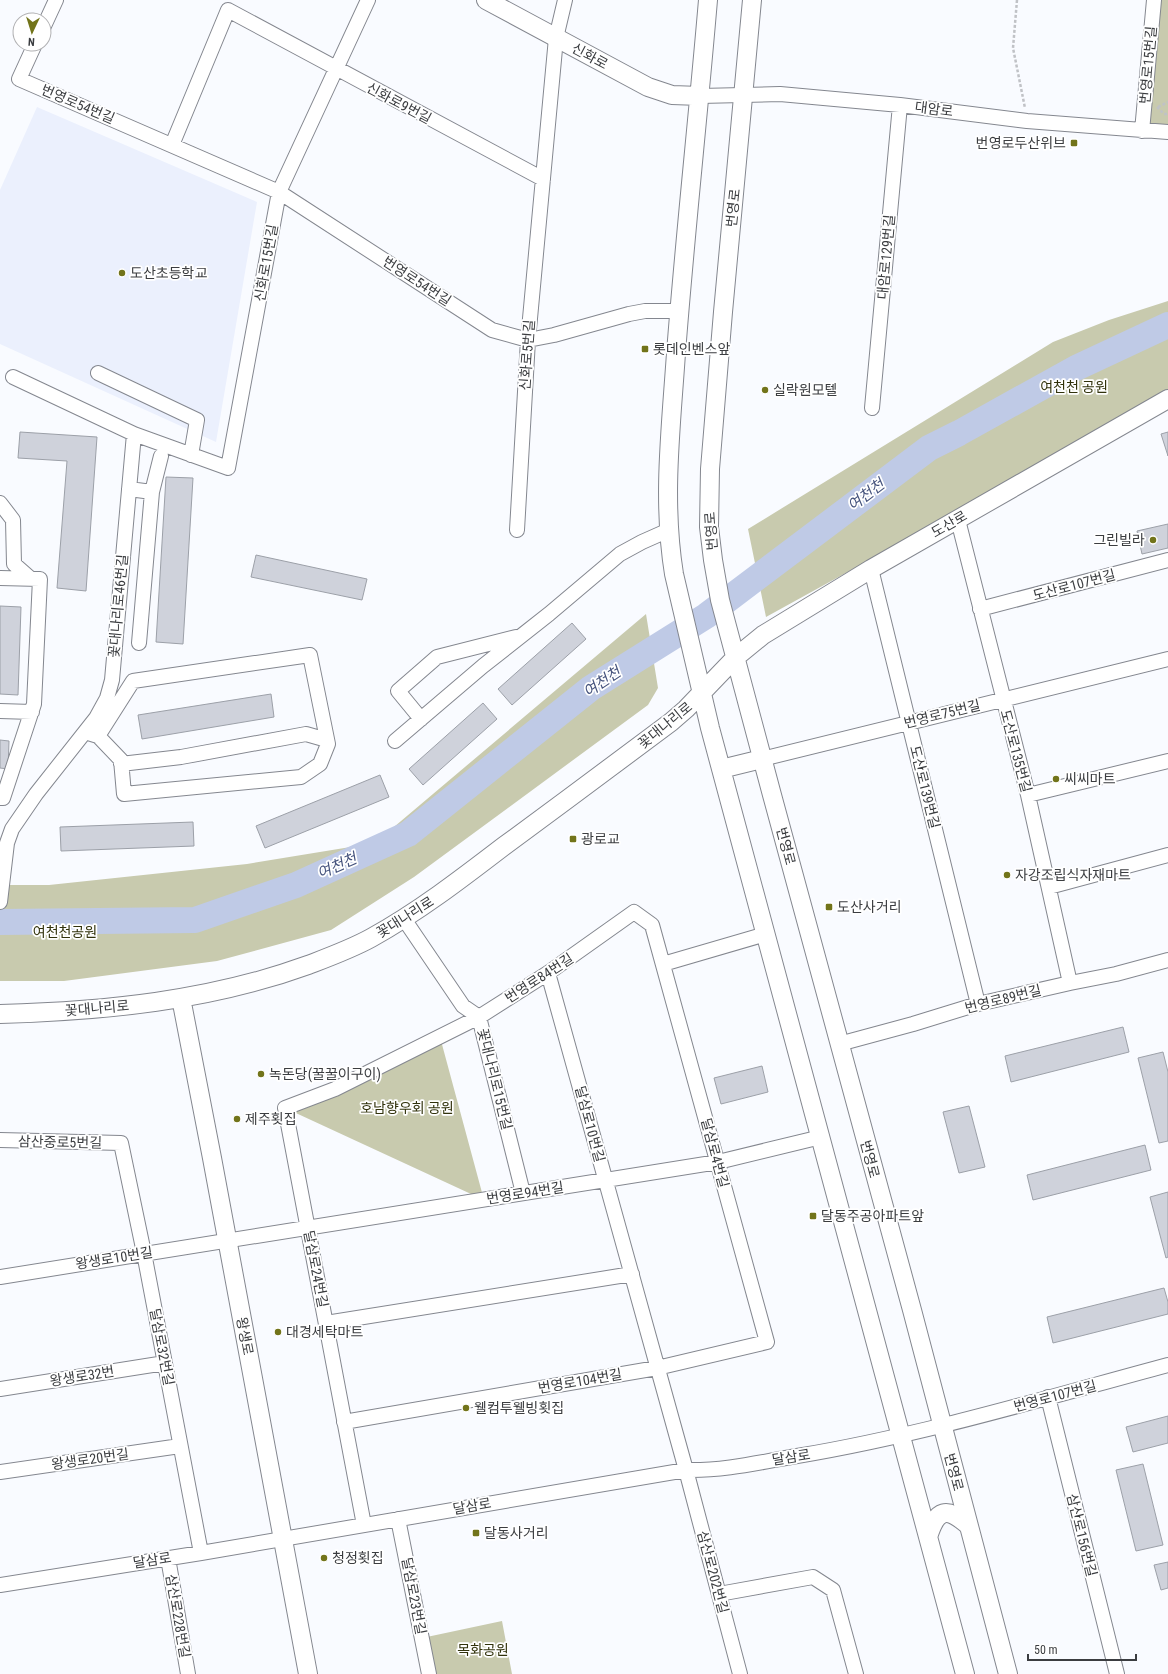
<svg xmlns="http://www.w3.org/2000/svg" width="1168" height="1674" font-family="'Roboto Condensed','Noto Sans KR',sans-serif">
<rect width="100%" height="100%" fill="#f9fbff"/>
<path fill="#ebf0fd" d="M37,107L257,202L216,442L0,344V190Z"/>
<path fill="#c8caae" d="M1154,0H1168V133L1142,131Z
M1168,301V391L902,542L766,617L748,529L1053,342L1109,320Z
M646,614L658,688L648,705L414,877L331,930L217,961L64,981H0V885H49L247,864L375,843Z
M440,1037L484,1200L285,1108Z
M502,1621L512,1674H429L422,1638Z"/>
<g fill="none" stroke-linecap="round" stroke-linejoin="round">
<path stroke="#bfcae6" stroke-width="26" d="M0,922L195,920L296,885L408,834L591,688L706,616L929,448L959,433L1076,368L1168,325"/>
</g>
<path fill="#cfd2db" stroke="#9ca0a8" d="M20,432L97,437L86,591L57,588L67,461L18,458Z
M1168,432V456L1161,434Z
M166,477L193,478L183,644L156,642Z
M1168,524V548L1142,554L1137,531Z
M256,555L367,579L362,600L251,577Z
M0,606L21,607L18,695L0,694Z
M572,623L586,639L512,705L498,689Z
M271,694L274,717L142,739L138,715Z
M483,703L497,719L423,785L409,769Z
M0,740L9,741L8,769L0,768Z
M380,775L389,797L265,848L256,826Z
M193,822L194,846L61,851L60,827Z
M1123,1027L1129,1052L1011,1082L1005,1056Z
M1163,1052L1168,1072V1141L1159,1143L1138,1058Z
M762,1066L768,1092L721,1104L714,1078Z
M969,1106L985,1167L959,1173L943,1112Z
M1145,1145L1151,1170L1033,1200L1027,1175Z
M1168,1192V1257L1166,1258L1150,1197Z
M1164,1288L1168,1302V1314L1053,1343L1047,1317Z
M1168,1416V1443L1133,1452L1126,1427Z
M1143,1464L1163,1545L1136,1551L1116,1470Z
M1168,1562V1588L1161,1590L1154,1565Z"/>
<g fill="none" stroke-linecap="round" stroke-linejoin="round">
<g stroke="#84878f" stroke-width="16">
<path id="minor" d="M44,26L56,0
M35,44L19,79L279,192L492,330L528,340L554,335L629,314L645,311H679
M700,96L780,94L900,105L1027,121L1168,132
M1142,131L1154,0
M172,145L228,10L543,179
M98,373L197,420L191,455
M13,377L134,434L228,468L279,192L368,0
M872,408L900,105
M129,489L152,492L139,643
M152,492L161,456
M0,503L13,520L14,564L31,579
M958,520L1028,795L1070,983
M517,530L528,340L556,38L565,0
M871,569L978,1004
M0,578L40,579L34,704L3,798H0
M980,609L1168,560
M0,711L32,712
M421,719L398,691L437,657L516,637
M85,732L98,736L121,760L124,794L301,777L320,764L328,744L310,655L133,681L98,736
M395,741L483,666L549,614L620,554L642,542L669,530
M762,759L1168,659
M121,764L181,757L306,734L327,740
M1028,795L1168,761
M1049,887L1168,855
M0,902L7,843L12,829L36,794L96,718L107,698L112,680L134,434
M404,919L463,1006L479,1017L523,1193
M663,964L766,934
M548,973L686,1470L740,1674
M839,1044L913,1024L978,1004L1070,983L1116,974L1168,960
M0,1140L121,1143L144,1253L201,1553
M0,1277L718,1162L821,1137
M326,1323L632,1274
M0,1389L165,1363
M1048,1397L1117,1674
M344,1422L657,1368L767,1342L652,925L634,912L548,973L479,1017L335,1089L285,1108L364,1525
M0,1472L180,1446
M398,1519L429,1674
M168,1558L188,1674
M0,1585L201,1553L686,1470C724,1471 761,1462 797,1456C923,1435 1045,1398 1168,1365
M719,1594L813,1577L833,1590L856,1674"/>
</g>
<g stroke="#84878f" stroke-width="20">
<path id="major" d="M486,0L648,87L672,95L700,96
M708,0C698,118 685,235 676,353C671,428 662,500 674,574L710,728L965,1674
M752,0L723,312L710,469L709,527L713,560L720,600L772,795L912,1310L1008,1674
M721,769L762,759
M181,998L212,1158L308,1674
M0,1014C104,1011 209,1001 308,965C329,957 351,949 371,938C418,912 461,879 504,846C560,805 615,764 671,722L686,709L736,657L763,635L871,569L1168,399
M928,1537C937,1509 946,1506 969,1526"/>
</g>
<path stroke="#c0c2c6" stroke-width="2.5" stroke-dasharray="3 2" stroke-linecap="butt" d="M1017,0L1013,48L1025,108
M1157,107L1164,114H1168
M1158,107L1168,102"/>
<use href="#minor" stroke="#fff" stroke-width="14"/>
<use href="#major" stroke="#fff" stroke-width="18"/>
</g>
<g fill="#72741a" stroke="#fff" stroke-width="1.5">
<rect x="1070" y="139" width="8" height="8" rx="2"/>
<circle cx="122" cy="273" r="4"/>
<rect x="641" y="345" width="8" height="8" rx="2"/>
<circle cx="765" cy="390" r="4"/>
<circle cx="1153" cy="540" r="4"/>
<circle cx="1056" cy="779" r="4"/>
<rect x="569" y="835" width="8" height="8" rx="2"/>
<circle cx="1007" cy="875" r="4"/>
<rect x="825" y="903" width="8" height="8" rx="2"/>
<circle cx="261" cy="1074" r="4"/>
<circle cx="237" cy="1119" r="4"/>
<rect x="809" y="1212" width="8" height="8" rx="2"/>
<circle cx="278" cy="1332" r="4"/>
<circle cx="466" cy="1408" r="4"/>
<rect x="472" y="1529" width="8" height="8" rx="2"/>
<circle cx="324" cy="1558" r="4"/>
</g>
<g text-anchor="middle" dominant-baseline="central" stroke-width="3.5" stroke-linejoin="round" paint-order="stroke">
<g font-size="14" fill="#3b3d40" stroke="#fff">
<text transform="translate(590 56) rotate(28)">신화로</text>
<text transform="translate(1148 65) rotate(-85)">번영로15번길</text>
<text transform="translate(399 103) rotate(28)">신화로9번길</text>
<text transform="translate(78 104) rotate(23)">번영로54번길</text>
<text transform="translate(934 109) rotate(7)">대암로</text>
<text transform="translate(733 208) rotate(-84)">번영로</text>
<text transform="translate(886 257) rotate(-85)">대암로129번길</text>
<text transform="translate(266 263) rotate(-80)">신화로15번길</text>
<text transform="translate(417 281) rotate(33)">번영로54번길</text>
<text transform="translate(527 355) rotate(-86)">신화로5번길</text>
<text transform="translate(949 524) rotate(-30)">도산로</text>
<text transform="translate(711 531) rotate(-94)">번영로</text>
<text transform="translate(1074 585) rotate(-15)">도산로107번길</text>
<text transform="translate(118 606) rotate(-85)">꽃대나리로46번길</text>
<text transform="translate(942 714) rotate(-14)">번영로75번길</text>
<text transform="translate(665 725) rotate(-39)">꽃대나리로</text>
<text transform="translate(1016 751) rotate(75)">도산로135번길</text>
<text transform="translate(925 787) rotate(76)">도산로139번길</text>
<text transform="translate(786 846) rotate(75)">번영로</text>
<text transform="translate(405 917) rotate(-32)">꽃대나리로</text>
<text transform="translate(539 978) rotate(-33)">번영로84번길</text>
<text transform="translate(1003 999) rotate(-14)">번영로89번길</text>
<text transform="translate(97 1008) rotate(-5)">꽃대나리로</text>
<text transform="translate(495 1079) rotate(76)">꽃대나리로15번길</text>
<text transform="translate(590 1124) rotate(75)">달삼로10번길</text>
<text transform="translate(60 1142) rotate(1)">삼산중로5번길</text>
<text transform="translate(715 1153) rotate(75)">달삼로4번길</text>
<text transform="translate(870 1159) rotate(75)">번영로</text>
<text transform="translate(525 1193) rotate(-9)">번영로94번길</text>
<text transform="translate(114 1258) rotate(-9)">왕생로10번길</text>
<text transform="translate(316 1269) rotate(79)">달삼로24번길</text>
<text transform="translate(245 1336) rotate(79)">왕생로</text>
<text transform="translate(162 1347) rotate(79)">달삼로32번길</text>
<text transform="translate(82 1376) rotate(-9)">왕생로32번</text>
<text transform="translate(580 1381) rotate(-10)">번영로104번길</text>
<text transform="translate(1055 1396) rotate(-15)">번영로107번길</text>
<text transform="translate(791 1457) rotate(-9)">달삼로</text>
<text transform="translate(90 1459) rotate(-8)">왕생로20번길</text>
<text transform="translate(954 1472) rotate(75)">번영로</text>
<text transform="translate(472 1506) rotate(-10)">달삼로</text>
<text transform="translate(1082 1535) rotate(76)">삼산로156번길</text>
<text transform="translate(152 1560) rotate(-9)">달삼로</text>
<text transform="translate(713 1572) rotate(75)">삼산로202번길</text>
<text transform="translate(414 1596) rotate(79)">달삼로23번길</text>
<text transform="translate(178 1616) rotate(80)">삼산로228번길</text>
</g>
<g font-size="14" fill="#3b3d40" stroke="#fff" text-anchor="start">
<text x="1066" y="143" text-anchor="end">번영로두산위브</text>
<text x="130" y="273">도산초등학교</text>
<text x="653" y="349">롯데인벤스앞</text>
<text x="773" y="390">실락원모텔</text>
<text x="1145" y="540" text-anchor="end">그린빌라</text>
<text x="1064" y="779">씨씨마트</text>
<text x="581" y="839">광로교</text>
<text x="1015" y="875">자강조립식자재마트</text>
<text x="837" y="907">도산사거리</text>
<text x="269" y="1074">녹돈당(꿀꿀이구이)</text>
<text x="245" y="1119">제주횟집</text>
<text x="821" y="1216">달동주공아파트앞</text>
<text x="286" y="1332">대경세탁마트</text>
<text x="474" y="1408">웰컴투웰빙횟집</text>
<text x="484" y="1533">달동사거리</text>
<text x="332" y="1558">청정횟집</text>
</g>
<g font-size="14" fill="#31320b" stroke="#fff">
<text x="1074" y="387">여천천 공원</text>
<text x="65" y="932">여천천공원</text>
<text x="407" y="1108">호남향우회 공원</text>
<text x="483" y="1650">목화공원</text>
</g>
<g font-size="15" font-style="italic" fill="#44527c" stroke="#fff">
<text transform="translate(866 495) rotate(-37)">여천천</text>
<text transform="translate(602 682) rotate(-34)">여천천</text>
<text transform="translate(337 866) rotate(-24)">여천천</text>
</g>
</g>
<g transform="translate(32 32) rotate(184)"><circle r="19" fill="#ffffff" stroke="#b1b1b3"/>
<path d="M0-3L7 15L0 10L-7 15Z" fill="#72741a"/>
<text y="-6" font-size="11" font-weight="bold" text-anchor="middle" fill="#3b3d40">N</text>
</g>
<path d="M1028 1654v6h108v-6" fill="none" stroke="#3b3d40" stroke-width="2"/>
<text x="1034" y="1654" font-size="12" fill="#3b3d40" stroke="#ffffff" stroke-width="3" paint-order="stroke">50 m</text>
</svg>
